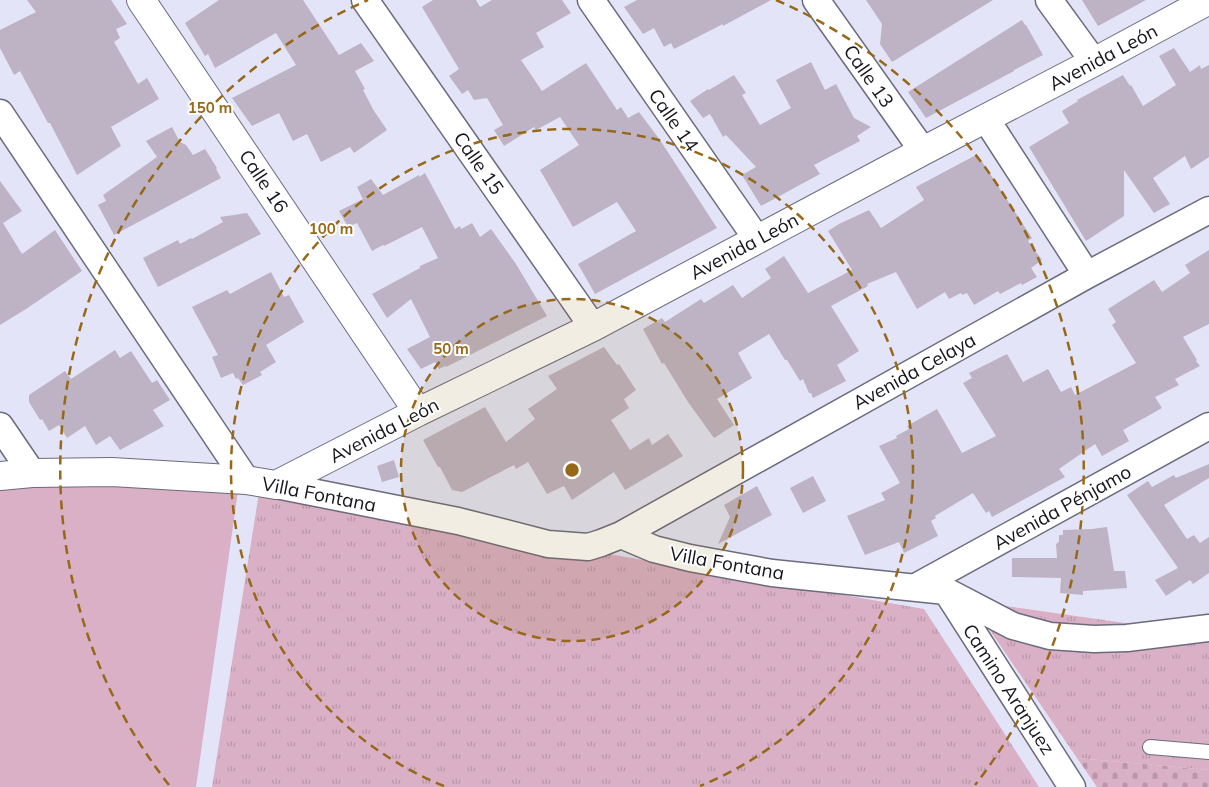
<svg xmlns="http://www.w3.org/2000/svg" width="1209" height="787" font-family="Mulish,sans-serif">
<defs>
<pattern id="grass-tufts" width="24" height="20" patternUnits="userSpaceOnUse" patternTransform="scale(1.25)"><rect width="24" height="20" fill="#d9b0c6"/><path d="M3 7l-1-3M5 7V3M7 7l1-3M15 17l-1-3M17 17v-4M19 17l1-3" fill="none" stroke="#b996aa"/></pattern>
<pattern id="cemetery-stones" width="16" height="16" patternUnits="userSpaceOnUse" patternTransform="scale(1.25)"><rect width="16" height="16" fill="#d9b0c6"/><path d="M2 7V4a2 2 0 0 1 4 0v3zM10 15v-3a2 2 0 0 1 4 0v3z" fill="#b996aa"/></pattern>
</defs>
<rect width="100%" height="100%" fill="#e3e4f7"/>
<path fill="url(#grass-tufts)" d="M259,493L924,609L1039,787H212Z
M970,601L1209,635V770L1077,758Z"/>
<path fill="url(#cemetery-stones)" d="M1077,758L1209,770V787H1097Z"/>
<path fill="#d9b0c6" d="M61,481L238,491L196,787H0V489Z"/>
<path fill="#beb3c4" d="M27,0H111L127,24L116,29L120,38L114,42L138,84L147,78L159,99L111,127L121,146L77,175L50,123H48L20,71L14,75L0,48V30L36,12Z
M219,0H303L339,55L361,43L374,61L355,71L365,89L363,90L374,111L387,130L354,153L350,147L321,162L307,134L293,141L279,113L252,126L232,98L296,65L276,33L215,68L208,54L205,56L185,23Z
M433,0H476L480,7L492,0H562L571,13L536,33L544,47L521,60L542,91L586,63L617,110L621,107L628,118L639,112L660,140L717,228L595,294L578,264L636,231L617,202L573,227L540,170L579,145L560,117L536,130L534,127L504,146L494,130L503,125L487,98L474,100L468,90L462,94L449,76L459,69L422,7Z
M637,0H771L723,26V24L674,49L671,43L664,47L654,28L643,34L624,7Z
M866,0H993L892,62L880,44L882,24Z
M1082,0H1146L1098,26Z
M1022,20L1025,25H1026L1043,55L1014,70V71L926,118L908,92Z
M1174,48L1190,72L1200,65L1201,69L1209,65V157L1191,169L1185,156L1153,178L1170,204L1154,213L1124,170V216L1086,241L1029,147L1069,123L1062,111L1078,101L1077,100L1123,75L1130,86L1131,85L1143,106L1176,85L1159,56Z
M811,62L825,90L836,84L854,118L871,127L857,136L860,141L814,165L820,174L761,206L742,175L756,167L726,135L723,137L710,114L703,118L690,101L708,89L709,90L734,75L746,93L742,95L760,125L791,108L776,80Z
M172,127L180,142L186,145L193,155L205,149L217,168L216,169L221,178L114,235L98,205L106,201L103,195L157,157L146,141Z
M974,156L981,160L1032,238L1028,241L1042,260L1031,268L1037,277L1022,285L1021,283L1000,294L998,291L974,305L967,293L962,295L961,293L949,299L945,292L917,309L896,272L867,284L868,286L831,306L859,351L837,365L846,381L813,398L811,393H809L803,379L800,381L787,360H785L769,334L738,353L752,378L717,399L734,425L714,438L688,402L664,363L662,364L643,329L662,318L665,322L701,299L704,303L733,285L742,298L771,278L765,269L784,256L808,293L852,270L828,231L839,224L869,210L881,228L924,200L916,187Z
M425,173L455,229L460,226L461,229L472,223L480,237L491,229L516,264L547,316L446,367L445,366L439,369L435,362L421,369L407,349L430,337L411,299L387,318L372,294L420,268V266L438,258L422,227L384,246L383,245L372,251L357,223L348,227L339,211L363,199L357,187L371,179L383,195L419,175V177Z
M0,181L22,211L3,223L22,254L55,230L82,271L26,309L0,325Z
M247,213L261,234L158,287L143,258L178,240L180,244L191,238L192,239L223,222L220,217Z
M1209,250V324L1183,337L1197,360L1196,361L1200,366L1175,379L1179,385L1155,397L1162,408L1123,430L1129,441L1102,456L1095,444L1059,469L1065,477L992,517L989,511L986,513L973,493L935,516L936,518L931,521L938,536L904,553L899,542L865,555L847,516L885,500L881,493L900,483L879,446L897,438L896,436L909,429L907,426L937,409L962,453L996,436L963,383L972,378L969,373L1007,354L1023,382L1048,369L1061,392L1071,387L1075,395L1136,363L1112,325L1116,322L1108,309L1154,280L1162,292L1190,273L1185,265Z
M271,272L284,297L289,295L304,322L266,345L276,362L260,372L262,375L243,385L238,378L236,379L233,373L221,378L212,357L218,355L192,307L227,290L230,294Z
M604,347L617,365L619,364L636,390L624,399L629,408L611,420L630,450L649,438L652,445L668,434L683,456L625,490L614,472L572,500L564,486L547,494L528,462L516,469L514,465L462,492L452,490L440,467H438L423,440L485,407L506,442L535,419L528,409L557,389L548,376Z
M115,350L120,358L131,351L152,383L157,380L170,400L153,410L164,426L120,450L110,436L96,445L85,426L67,438L59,425L49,431L42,419L40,420L29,402V395L65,371L71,379Z
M394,460L399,477L382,482L377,466Z
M1209,464V478L1164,505L1187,539L1194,535L1200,543L1209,537V573L1193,584L1190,580L1166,596L1155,580L1178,568L1127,495L1148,481L1152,487L1174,475L1176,478Z
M813,476L826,501L803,513L790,488Z
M757,486L772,515L718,544L730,517L724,505Z
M1107,527L1114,571H1125L1127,588L1083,591V595L1060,593L1061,578L1012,577V558H1057L1056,544L1059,542V535H1063V530L1092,529Z"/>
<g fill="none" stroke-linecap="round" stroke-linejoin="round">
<g stroke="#6b6b7c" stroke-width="16">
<path id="service" d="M1150,747L1209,752"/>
</g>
<g stroke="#6b6b7c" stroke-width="29">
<path id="minor" d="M365,0L593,327
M591,0L757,239
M816,0L923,151
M1049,0L1094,62
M0,113L246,480
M986,119L1087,275
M0,426L32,473
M276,485L458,521L548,544L588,547L601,543L621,535L654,549L690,558L772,573L946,591L1013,626L1050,636L1094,639L1127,638L1209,628
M621,535L1087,275L1209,210
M916,587L1209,426
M947,592L1072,787"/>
</g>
<g stroke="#6b6b7c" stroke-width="30">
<path id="tertiary" d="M141,0L418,412
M0,476L32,473L112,472L246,480L276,485L418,412L593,327L923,151L1094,62L1209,0"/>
</g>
<use href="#service" stroke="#fff" stroke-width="14"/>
<use href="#minor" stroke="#fff" stroke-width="26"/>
<use href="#tertiary" stroke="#fff" stroke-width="28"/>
</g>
<circle cx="572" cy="470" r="171" fill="#976818" fill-opacity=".12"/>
<g fill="none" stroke="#976818" stroke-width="2.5" stroke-dasharray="9 6">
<circle cx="572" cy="470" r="171"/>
<path d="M444 786A341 341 0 1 1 700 786"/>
<path d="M169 785A512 512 0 0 1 368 0M776 0A512 512 0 0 1 975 785"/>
</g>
<g text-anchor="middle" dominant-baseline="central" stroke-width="4" stroke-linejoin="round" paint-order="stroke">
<g font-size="19" fill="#15151c" stroke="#fff">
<text transform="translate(1103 57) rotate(-28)">Avenida León</text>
<text transform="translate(869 76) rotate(55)">Calle 13</text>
<text transform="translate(674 120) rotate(55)">Calle 14</text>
<text transform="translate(479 163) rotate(55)">Calle 15</text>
<text transform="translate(264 181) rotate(56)">Calle 16</text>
<text transform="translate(744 246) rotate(-28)">Avenida León</text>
<text transform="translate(914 371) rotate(-29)">Avenida Celaya</text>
<text transform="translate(384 430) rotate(-27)">Avenida León</text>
<text transform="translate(319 494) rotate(11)">Villa Fontana</text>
<text transform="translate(1062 507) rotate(-29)">Avenida Pénjamo</text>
<text transform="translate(727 563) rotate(10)">Villa Fontana</text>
<text transform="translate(1009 689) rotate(57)">Camino Aranjuez</text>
</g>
</g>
<circle cx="572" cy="470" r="8" fill="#976818" stroke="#fff" stroke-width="2.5"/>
<g font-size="15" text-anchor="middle" font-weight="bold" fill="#976818" stroke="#fff" stroke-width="4" stroke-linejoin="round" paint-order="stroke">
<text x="210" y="113">150 m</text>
<text x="331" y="234">100 m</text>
<text x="451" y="354">50 m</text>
</g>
</svg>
